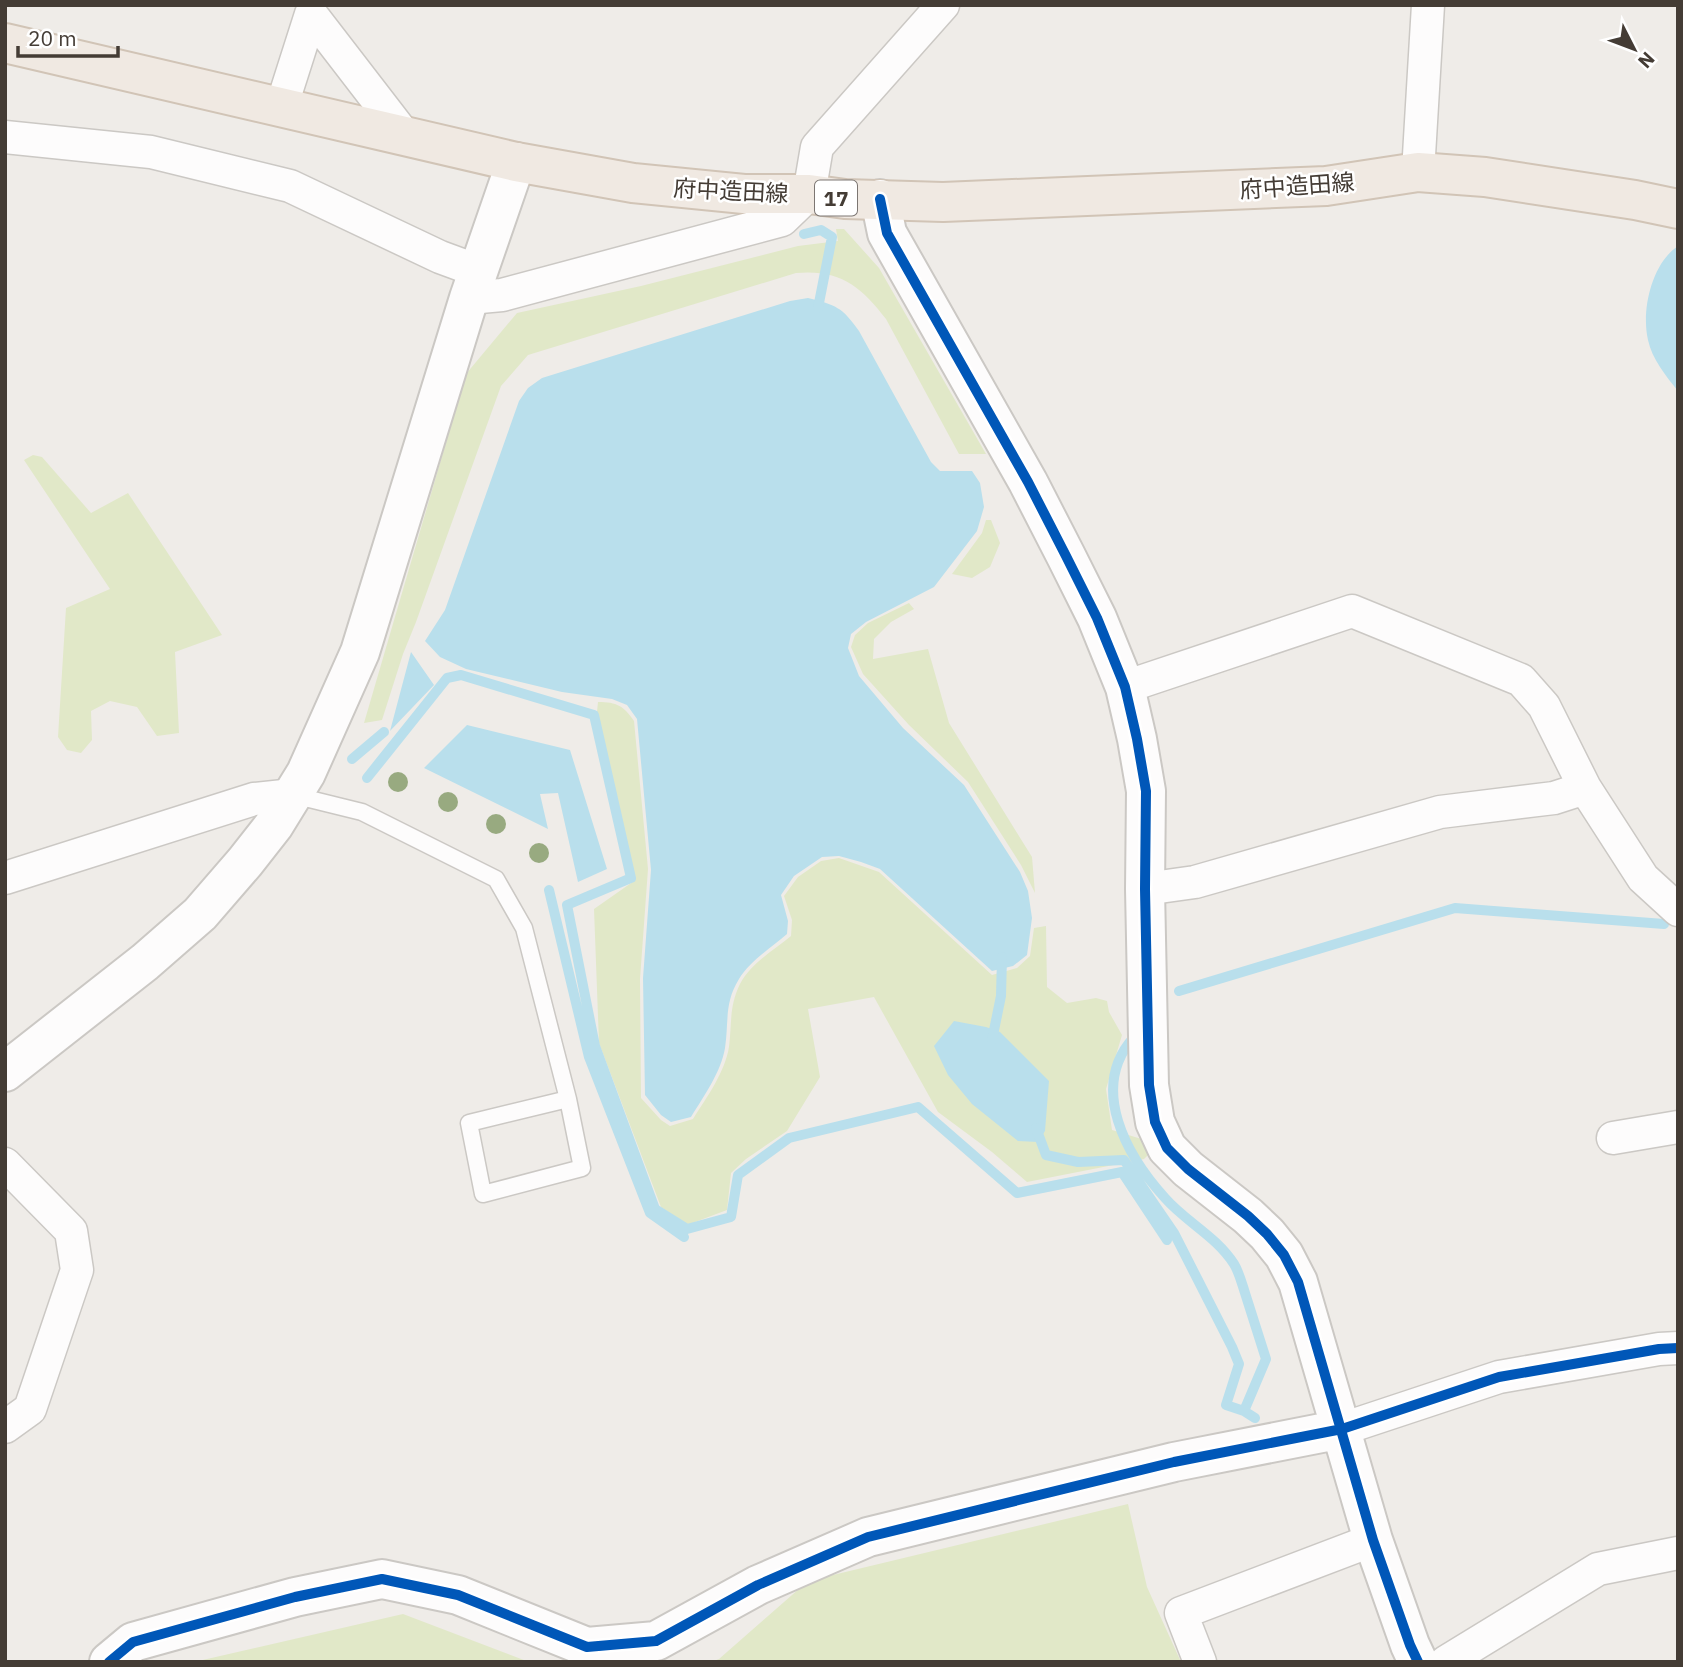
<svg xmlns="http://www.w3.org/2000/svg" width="1683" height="1667" font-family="'IBM Plex Sans','Noto Sans JP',sans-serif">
<rect width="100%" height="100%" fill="#efece8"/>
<path fill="#e1e8c8" d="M836,229H844L879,268L986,454H959L886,319C861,286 839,269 796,273L528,355L501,386L416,622L403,654L382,720L364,723L466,374L517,313L641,286L798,246L838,241Z
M33,455L42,457L91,513L128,493L222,635L175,652L179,733L157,736L137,707L110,701L91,711L92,740L81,753L67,750L58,737L66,608L110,589L24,460Z
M986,520H991L1000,543L990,567L972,578L952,574L982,533Z
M909,603L914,609L891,622L874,639L873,659L928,649L949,723L1032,857L1035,893L1021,865L968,782L909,725L863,674L851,647L855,635L868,623Z
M598,702C617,702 624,706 634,721L648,869L640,979L641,1098L661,1120L670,1126L693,1119C707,1097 725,1072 729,1047C732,1023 729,1006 740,984C751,963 774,950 791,936L792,920L784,896L798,877L821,861L839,858L879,872L992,975L1017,968L1030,956L1034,928L1046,926L1047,987L1067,1003L1096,998L1107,1001L1109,1012L1122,1035L1106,1089L1112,1130L1148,1141L1151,1152L1144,1159L1027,1182L992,1152L938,1112L874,997L808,1009L820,1077L787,1131L746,1159L731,1173L727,1210L687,1225L661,1207L599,1043L594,909L634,881L597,712Z
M1128,1504L1147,1587L1181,1662H711L719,1659L808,1581Z
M403,1614L529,1662H194Z"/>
<path fill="#b9dfec" d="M1678,246V391C1666,376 1652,359 1648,340C1641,310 1652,263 1678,246Z
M808,298C836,305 842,307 859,331L931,462L940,471H972L980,483L984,507L977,531L934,587L866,622L851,634L848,648L859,676L903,728L964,785L1020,872L1028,891L1032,918L1027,955L1013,966L992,971L880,869L861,862L839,856L822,857L794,876L781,895L788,921L787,934C771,948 750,961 739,979C724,1003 729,1022 725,1048C721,1072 704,1096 691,1117L671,1122L661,1115L645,1095L643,978L651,870L637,719L627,705L612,699L562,692L466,669L440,657L425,641L445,610L519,401L528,388L542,378L790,301Z
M411,652L434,685L390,731Z
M467,725L570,750L607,869L578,882L558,793L540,794L548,829L424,768Z
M954,1021L986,1027L1000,1032L1049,1081L1045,1131L1038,1142L1018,1141L972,1104L948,1075L934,1046Z"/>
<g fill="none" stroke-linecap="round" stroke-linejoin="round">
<path stroke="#b9dfec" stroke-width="10" d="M804,234L821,230L832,237L818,308
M352,759L384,732
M367,778L447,678L461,675L594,715L631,878L567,905L595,1046L655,1209L687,1229L731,1217L738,1175L789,1138L918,1107L1017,1193L1122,1172L1167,1240
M549,890L589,1057L650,1213L684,1237
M1179,991L1455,908L1664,924
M1134,1037C1088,1088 1127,1156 1165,1198C1186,1222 1216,1236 1234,1264C1239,1272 1242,1284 1245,1293C1252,1315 1259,1337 1266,1359L1244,1411L1255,1418
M992,1040L1001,996L1002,957
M1036,1128L1046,1155L1078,1162L1124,1160L1174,1233L1232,1347L1239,1364L1226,1405L1244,1411"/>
<g stroke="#cbc8c4" stroke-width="19">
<path id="service" d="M293,795L362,812L496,879L524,928L568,1099L582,1168L483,1194L469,1123L568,1099"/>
</g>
<g stroke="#cbc8c4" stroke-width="35">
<path id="minor" d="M281,108L311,14L405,136
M5,137L151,152L290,186L440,257L478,271
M1418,172L1428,5
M469,298L502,295L782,220L809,194L817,147L943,5
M1125,687L1352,611L1521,680L1544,706L1585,788L1643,878L1678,910
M5,878L254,799L293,795
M1145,889L1195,882L1440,812L1554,798L1585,788
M1613,1138L1678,1127
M5,1164L71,1231L77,1270L30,1409L5,1427
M1342,1429L1499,1377L1659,1349L1678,1348
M1200,1662L1181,1613L1373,1540
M1446,1662L1598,1569L1678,1553"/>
</g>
<g stroke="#cbc8c4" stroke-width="42">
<path id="tertiary" d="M880,199L887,233L1028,482L1066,556L1097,618L1125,687L1137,739L1146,791L1145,889L1149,1085L1155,1122L1167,1148L1188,1169L1248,1216L1267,1234L1284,1255L1298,1282L1373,1540L1410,1645L1418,1662
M5,1072L145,962L200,914L245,862L274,825L306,773L360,652L469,298L516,162
M109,1662L133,1642L295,1597L382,1579L458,1595L587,1647L656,1641L758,1585L868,1537L1174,1462L1342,1429"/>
</g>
<g stroke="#d1c4b6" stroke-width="42">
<path id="primary" d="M5,43L516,162L633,183L744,194H809L845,199L943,202L1326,186L1418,172L1485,177L1635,200L1678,209"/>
</g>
<use href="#service" stroke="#fdfcfc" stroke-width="16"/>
<use href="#minor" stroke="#fdfcfc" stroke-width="32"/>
<use href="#tertiary" stroke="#fdfcfc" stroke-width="38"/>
<use href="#primary" stroke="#f0e9e2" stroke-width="38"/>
<g stroke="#fff" stroke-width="15">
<path id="cycleway" d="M880,199L887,233L1028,482L1066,556L1097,618L1125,687L1137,739L1146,791L1145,889L1149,1085L1155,1122L1167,1148L1188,1169L1248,1216L1267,1234L1284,1255L1298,1282L1373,1540L1410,1645L1418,1662
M109,1662L133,1642L295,1597L382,1579L458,1595L587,1647L656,1641L758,1585L868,1537L1174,1462L1342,1429L1499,1377L1659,1349L1678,1348"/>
</g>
<use href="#cycleway" stroke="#0057b8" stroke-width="10"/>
</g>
<g fill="#98aa80">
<circle cx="398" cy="782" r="10"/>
<circle cx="448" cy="802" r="10"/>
<circle cx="496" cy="824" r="10"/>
<circle cx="539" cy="853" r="10"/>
</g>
<g text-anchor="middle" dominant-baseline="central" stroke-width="5" stroke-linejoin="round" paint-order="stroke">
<rect fill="#fff" stroke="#7c7672" stroke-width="2" x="815" y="180.5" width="42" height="35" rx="5"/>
<g font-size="21" font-weight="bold" fill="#443c35">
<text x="836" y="198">17</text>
</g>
<g font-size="23" fill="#443c35" stroke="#fff">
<text transform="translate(1297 185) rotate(-4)">府中造田線</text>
<text transform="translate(731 190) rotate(3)">府中造田線</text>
</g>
</g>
<rect width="1683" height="1667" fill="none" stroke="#443c35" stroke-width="14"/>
<g transform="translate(1634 49) rotate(132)" stroke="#ffffff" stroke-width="5" paint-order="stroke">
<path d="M0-5L12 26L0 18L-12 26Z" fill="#443c35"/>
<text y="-10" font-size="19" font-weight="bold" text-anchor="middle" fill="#443c35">N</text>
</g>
<path d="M18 46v10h100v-10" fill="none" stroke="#443c35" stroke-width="3.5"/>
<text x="28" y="46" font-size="21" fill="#443c35" stroke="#ffffff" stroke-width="5" paint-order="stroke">20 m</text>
</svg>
